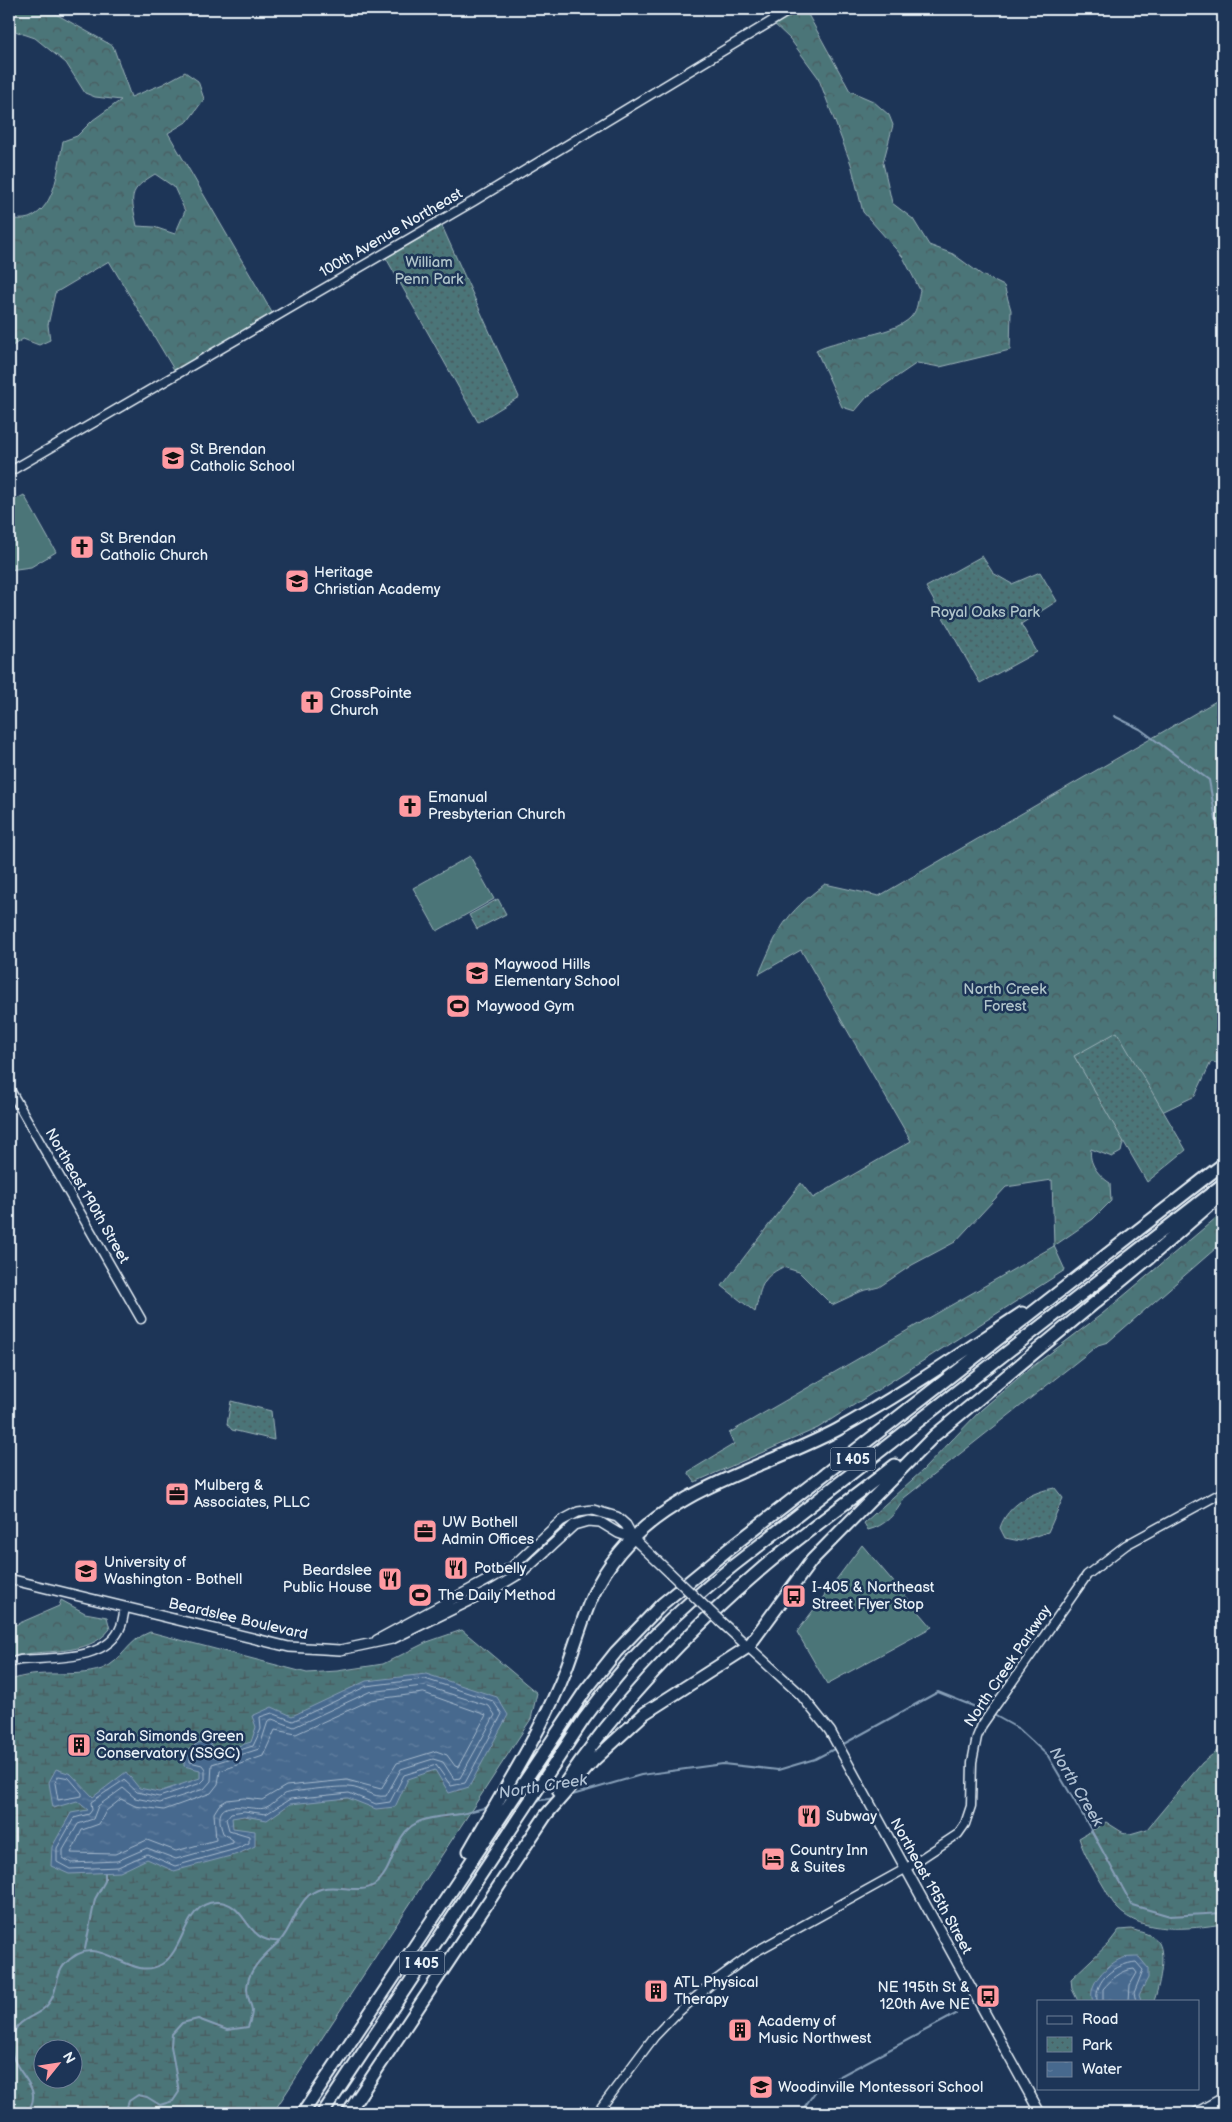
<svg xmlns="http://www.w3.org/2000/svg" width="1232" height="2122" font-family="'Balsamiq Sans',sans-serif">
<defs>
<pattern id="forest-crowns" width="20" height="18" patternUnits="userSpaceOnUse" patternTransform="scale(1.25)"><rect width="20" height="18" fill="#4c7478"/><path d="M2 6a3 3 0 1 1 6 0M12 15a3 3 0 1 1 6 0" fill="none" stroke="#495c5f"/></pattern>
<pattern id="wetland-marsh" width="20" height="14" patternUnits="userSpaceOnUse" patternTransform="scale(1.25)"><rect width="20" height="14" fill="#4c7478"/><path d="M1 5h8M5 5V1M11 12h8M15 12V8" fill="none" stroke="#495c5f"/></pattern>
<pattern id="park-dots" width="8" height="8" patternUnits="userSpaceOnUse" patternTransform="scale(1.25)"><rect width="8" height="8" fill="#4c7478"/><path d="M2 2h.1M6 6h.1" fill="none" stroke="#495c5f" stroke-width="1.8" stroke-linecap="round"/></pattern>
<pattern id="water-ripples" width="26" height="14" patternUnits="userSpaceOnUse" patternTransform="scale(1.25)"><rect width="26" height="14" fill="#47698e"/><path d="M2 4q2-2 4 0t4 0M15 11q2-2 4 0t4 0" fill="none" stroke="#627f9f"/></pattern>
</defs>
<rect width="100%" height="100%" fill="#1d3557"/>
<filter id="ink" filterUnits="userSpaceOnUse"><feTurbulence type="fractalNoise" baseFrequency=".02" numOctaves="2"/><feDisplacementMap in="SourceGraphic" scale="10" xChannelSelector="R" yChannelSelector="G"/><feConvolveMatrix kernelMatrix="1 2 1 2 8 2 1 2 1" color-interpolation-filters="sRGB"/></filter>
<g filter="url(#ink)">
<path fill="#4c7478" stroke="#9ab2b8" d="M24,495L56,552L31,567L9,570V503Z
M470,856L494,899L437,931L413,888Z
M862,1545L932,1627L827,1684L797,1632Z"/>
<path fill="url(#forest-crowns)" stroke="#9ab2b8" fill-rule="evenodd" d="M9,9H47L113,46L131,97L163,84L185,72L198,81L204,99L188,121L168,133L274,316L176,373L109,261L55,293L48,325L50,340L39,345L23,339L9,348V219C14,219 23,220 29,218C57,207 58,166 63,141L77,136L93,120L121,100L95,97L85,93L66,63L35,38L9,29ZM155,174L174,187L185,211L175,234L154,227L137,226C131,196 127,191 155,174Z
M792,9H805L850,91L873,101L889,115L893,125L883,163L892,203L913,219L929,245L953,254L982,275L1004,286L1011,310L1010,350L940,367L917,363L867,397L855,411L842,407L816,350C839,337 901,336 914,313C918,307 918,297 920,290L903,257L863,212L851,164L818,77L790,39L771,21Z
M1223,697V1064L1211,1062L1195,1096L1162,1112L1129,1117L1121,1152L1112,1157L1091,1149C1088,1163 1099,1176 1110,1183L1111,1201L1093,1219L1054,1246L1065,1270L818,1428L695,1482L688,1472L734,1444L729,1433L1054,1246L1052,1180L1006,1187L955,1242L912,1265L879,1287L862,1291L832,1305L799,1272L783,1267C760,1278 761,1289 755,1312L722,1286L801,1183L813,1198L911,1141L801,950L759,974C779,928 784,915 825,884L879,896Z
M1223,1212V1242L1108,1342L1098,1345L904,1498C896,1514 885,1526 868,1530L864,1523L922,1471L981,1410L1024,1373L1102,1314Z
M61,1600L85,1613L107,1617L110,1629C88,1658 41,1648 9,1657V1624L15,1625L59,1606Z"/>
<path fill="url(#wetland-marsh)" stroke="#9ab2b8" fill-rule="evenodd" d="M462,1630L537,1693L531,1719L273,2113H9V1939C18,1914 9,1892 9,1867C8,1805 9,1743 9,1681C38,1668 72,1679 102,1669C123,1661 127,1640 150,1632L307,1673L337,1671L383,1664L427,1642ZM42,2050H72V2080H42Z
M1223,1746V1924C1191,1929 1142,1935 1117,1908C1111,1901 1106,1890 1101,1882C1092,1867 1084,1854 1079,1838L1106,1822L1122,1832L1130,1834L1147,1829L1202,1763Z
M1131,1929C1139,1932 1154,1934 1159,1943C1166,1956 1159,1987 1154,2001H1078L1072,1989L1071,1979L1109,1943L1119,1930Z"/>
<path fill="url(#park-dots)" stroke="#9ab2b8" d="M442,226L519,397L478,422L386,258Z
M982,556L993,573L1012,584L1040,572L1057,601L1021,624L1037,652L980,683L926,587Z
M498,899L506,914L477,929L469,915Z
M1117,1032L1186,1150L1147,1182L1074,1056Z
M231,1401L271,1411L274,1440L232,1430L227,1424Z
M1055,1488L1063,1498L1048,1532L1020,1541L1005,1538L1000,1528C1007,1505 1033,1491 1055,1488Z"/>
<path fill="url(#water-ripples)" stroke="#879fb8" d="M426,1674L497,1697L508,1715L469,1787L449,1793L435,1770L408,1779L395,1807L376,1809L348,1798L290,1804L267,1820L244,1816L232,1818L233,1828L255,1831V1846L238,1854L174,1871L147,1859L120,1872L69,1874L51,1866L52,1847L71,1813L88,1810L77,1801L53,1808L49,1782L56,1769L71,1774L93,1797L126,1772L139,1788L159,1792L200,1778V1770L184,1766V1753L198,1743L209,1741L215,1753L251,1742L256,1727L252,1716L272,1707L292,1716L366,1681Z
M1139,1957L1148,1968V1978L1139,1995L1141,2001H1093C1086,1985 1108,1963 1123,1958C1128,1957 1134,1957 1139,1957Z"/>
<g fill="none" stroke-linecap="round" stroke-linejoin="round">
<path stroke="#a8bbce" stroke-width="1" d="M425,1679L493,1701L502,1714L465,1783L451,1786L436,1765L404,1775L390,1802L376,1804L349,1793L290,1799L266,1814L244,1811L231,1813L226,1819L229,1830L249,1836V1843L236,1849L175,1866L147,1854L118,1867L70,1869L57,1862V1848L74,1818L89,1814L92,1810L91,1802L124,1780L137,1792L159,1797L201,1783L205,1779V1769L202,1765L190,1762V1755L205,1747L211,1756L216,1757L253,1746L261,1729L260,1717L272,1713L293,1721L367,1686Z
M425,1686L489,1706L495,1715L460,1778L454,1779L443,1762L433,1759L401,1769L386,1796C372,1798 363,1788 349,1787C340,1786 291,1791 284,1794C278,1798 272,1805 265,1808C251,1812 208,1792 223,1833L233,1840V1843L176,1859L147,1848L117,1861L71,1863L63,1858V1850L78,1824L93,1819L98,1806L123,1788L135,1798L160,1803L204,1789L211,1781L212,1764L259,1749L268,1721L272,1719L294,1727L369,1692Z
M424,1693L486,1715L458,1767L455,1766L447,1755L436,1751L397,1763L381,1789L347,1780L286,1786L262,1800L244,1798L227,1800L219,1805L214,1813L216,1840L176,1851L147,1840L115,1854L71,1853L82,1830L99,1824L106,1811L121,1799L135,1806L164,1810L211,1793L218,1784L220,1771L263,1756L275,1730L296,1734L371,1700Z
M59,1776L69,1778L82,1793V1796L58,1800L55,1783Z
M1097,2001C1094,1979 1116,1964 1136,1962L1143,1970L1134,1993L1136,2001
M1103,2001V1989C1111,1980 1121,1970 1134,1969L1137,1973L1130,1985L1129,2001"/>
<path stroke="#879fb8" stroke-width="2" d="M1114,716L1140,729L1209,780L1217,826L1223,830
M992,1714L1019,1729L1048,1756L1084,1817L1132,1905L1170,1916L1223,1913
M840,1746L938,1692L988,1712
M569,1796L641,1775L723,1764L778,1770L815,1759L836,1748
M535,1801L555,1798
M85,1949L95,1899L105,1881V1873
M26,2113C51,2084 1,2071 13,2035C18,2017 40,2017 49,2003C58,1992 55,1975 64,1965C99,1925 128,1985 162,1964C185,1950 184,1903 216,1902C248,1901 244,1944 280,1941C292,1928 295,1908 308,1896C330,1877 354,1897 374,1885C387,1876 391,1860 397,1846C410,1815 433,1818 461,1814C471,1812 480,1808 490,1807
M125,2113L129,2101L138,2095L147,2097L160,2105L173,2101L179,2092L171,2046L172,2034L182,2023L198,2019L227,2030L248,2027C257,2002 248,2009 247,1989C247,1969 266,1954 280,1941
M800,2113L818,2088L956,2014"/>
<g stroke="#e8f1f8" stroke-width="11">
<path id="tertiary" d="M9,472L474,201L792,9
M9,1088L141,1319
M9,1663L20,1660C51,1657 108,1662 121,1626C123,1620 124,1613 125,1607
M597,2113L654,2037L676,2014L716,1980L753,1953L905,1869L958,1834L965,1824L971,1806L972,1762L977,1737L982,1725L1087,1575L1126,1545L1223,1492"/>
</g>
<g stroke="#e8f1f8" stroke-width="12">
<path id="secondary" d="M9,1579L289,1647L340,1650L392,1639L494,1589L524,1571L574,1525L588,1521L600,1522L618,1533L633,1538
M721,1622L801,1695L830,1731L1040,2113
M377,1640L512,1567L561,1521L578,1512L593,1510L617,1517L626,1525L633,1538L670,1573
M1196,2113L1223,2098"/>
</g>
<g stroke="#e8f1f8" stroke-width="15">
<path id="motorway" d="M559,1792C615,1707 688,1631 766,1565C808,1530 852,1499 895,1465
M469,1851C500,1796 535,1742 560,1684C581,1636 584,1595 620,1552C674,1487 765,1468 837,1430C901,1395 961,1353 1022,1313
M303,2113L585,1691L616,1652L662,1604L730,1548L1223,1164
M323,2113L584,1719C629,1657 674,1613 734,1565L1223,1184
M348,2113L546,1815L594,1760L645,1713L748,1647L812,1560L935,1435L1149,1258L1223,1193"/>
</g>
<use href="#tertiary" stroke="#1d3557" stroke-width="8"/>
<use href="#secondary" stroke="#1d3557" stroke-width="9"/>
<use href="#motorway" stroke="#1d3557" stroke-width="11"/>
<g stroke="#e8f1f8" stroke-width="12" stroke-linecap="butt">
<path id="secondary-bridge" d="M670,1573L721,1622"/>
</g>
<use href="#secondary-bridge" stroke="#1d3557" stroke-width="9"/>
</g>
</g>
<defs>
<g id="school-square" transform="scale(1.25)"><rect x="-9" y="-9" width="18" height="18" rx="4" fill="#ff9aa2" stroke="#1d3557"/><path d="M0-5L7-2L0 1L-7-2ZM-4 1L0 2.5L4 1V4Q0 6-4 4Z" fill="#111"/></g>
<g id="church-square" transform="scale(1.25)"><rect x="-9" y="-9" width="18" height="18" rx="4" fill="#ff9aa2" stroke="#1d3557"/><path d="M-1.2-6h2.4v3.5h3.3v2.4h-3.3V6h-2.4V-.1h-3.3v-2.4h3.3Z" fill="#111"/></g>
<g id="stadium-square" transform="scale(1.25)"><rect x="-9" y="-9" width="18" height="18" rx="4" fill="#ff9aa2" stroke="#1d3557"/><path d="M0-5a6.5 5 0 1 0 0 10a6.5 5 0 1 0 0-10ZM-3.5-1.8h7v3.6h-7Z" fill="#111"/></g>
<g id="office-square" transform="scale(1.25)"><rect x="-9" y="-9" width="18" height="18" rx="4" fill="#ff9aa2" stroke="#1d3557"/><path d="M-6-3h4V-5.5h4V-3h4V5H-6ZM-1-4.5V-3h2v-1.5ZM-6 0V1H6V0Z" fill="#111"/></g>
<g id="restaurant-square" transform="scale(1.25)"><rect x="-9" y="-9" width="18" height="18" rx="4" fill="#ff9aa2" stroke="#1d3557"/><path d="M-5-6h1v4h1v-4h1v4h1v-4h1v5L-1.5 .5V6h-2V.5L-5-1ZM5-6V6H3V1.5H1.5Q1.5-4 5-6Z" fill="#111"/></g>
<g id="university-square" transform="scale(1.25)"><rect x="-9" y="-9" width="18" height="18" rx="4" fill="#ff9aa2" stroke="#1d3557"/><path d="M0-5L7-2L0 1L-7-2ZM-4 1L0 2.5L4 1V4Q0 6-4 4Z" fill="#111"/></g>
<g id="bus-square" transform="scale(1.25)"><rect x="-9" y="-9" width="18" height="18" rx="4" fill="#ff9aa2" stroke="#1d3557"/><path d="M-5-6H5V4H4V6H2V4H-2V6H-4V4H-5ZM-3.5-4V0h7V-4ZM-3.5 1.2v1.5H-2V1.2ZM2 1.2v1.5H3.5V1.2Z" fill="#111"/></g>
<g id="building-square" transform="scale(1.25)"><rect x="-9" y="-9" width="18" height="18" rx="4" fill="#ff9aa2" stroke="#1d3557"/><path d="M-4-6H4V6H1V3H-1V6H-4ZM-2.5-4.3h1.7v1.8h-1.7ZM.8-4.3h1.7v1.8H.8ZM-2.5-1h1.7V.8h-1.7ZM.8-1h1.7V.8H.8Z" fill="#111"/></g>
<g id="hotel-square" transform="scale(1.25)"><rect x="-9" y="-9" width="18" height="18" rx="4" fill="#ff9aa2" stroke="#1d3557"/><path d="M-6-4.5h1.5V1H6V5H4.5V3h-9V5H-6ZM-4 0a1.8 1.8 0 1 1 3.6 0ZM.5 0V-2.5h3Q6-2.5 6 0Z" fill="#111"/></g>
</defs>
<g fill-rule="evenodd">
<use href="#school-square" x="173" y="458"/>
<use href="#church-square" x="82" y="547"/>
<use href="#school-square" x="297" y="581"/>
<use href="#church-square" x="312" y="702"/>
<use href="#church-square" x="410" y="806"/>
<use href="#school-square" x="477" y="973"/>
<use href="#stadium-square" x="458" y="1006"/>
<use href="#office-square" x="177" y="1494"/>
<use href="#office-square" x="425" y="1531"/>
<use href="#restaurant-square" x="456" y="1568"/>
<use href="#university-square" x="86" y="1571"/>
<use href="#restaurant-square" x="390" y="1579"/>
<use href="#stadium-square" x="420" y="1595"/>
<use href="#bus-square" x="794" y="1596"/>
<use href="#building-square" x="79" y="1745"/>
<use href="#restaurant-square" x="809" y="1816"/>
<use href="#hotel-square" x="773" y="1859"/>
<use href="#building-square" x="656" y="1991"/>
<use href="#bus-square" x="988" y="1996"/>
<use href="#building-square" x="740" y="2030"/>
<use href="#school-square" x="761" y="2087"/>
</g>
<g text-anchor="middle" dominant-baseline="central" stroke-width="5" stroke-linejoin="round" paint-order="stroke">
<g fill="#1d3557" stroke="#abb9c8" stroke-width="1">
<rect x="830.5" y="1447.5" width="45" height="23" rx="4"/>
<rect x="399.5" y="1951.5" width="45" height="23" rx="4"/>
</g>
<g font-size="14" font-weight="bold" fill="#e8f1f8">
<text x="853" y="1459">I 405</text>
<text x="422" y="1963">I 405</text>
</g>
<g font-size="15" fill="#e8f1f8" stroke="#1d3557">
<text transform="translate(391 233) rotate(-30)">100th Avenue Northeast</text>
<text transform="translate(87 1196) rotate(60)">Northeast 190th Street</text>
<text transform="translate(238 1619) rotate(13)">Beardslee Boulevard</text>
<text transform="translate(1008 1666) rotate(-56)">North Creek Parkway</text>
<text transform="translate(931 1886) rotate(61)">Northeast 195th Street</text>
</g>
<g font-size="15" fill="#b1c5cb" stroke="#1d3557">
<text x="429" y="262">William<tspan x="429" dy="17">Penn Park</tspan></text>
<text x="985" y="612">Royal Oaks Park</text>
<text x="1005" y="989">North Creek<tspan x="1005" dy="17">Forest</tspan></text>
</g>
<g font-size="15" fill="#e8f1f8" stroke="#1d3557" text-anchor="start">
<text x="190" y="449">St Brendan<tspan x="190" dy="17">Catholic School</tspan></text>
<text x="100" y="538">St Brendan<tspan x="100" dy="17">Catholic Church</tspan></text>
<text x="314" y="572">Heritage<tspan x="314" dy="17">Christian Academy</tspan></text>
<text x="330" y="693">CrossPointe<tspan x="330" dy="17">Church</tspan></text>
<text x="428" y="797">Emanual<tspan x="428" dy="17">Presbyterian Church</tspan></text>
<text x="494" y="964">Maywood Hills<tspan x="494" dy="17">Elementary School</tspan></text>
<text x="476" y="1006">Maywood Gym</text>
<text x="194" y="1485">Mulberg &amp;<tspan x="194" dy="17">Associates, PLLC</tspan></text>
<text x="442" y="1522">UW Bothell<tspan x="442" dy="17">Admin Offices</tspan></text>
<text x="104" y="1562">University of<tspan x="104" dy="17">Washington - Bothell</tspan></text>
<text x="474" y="1568">Potbelly</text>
<text x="372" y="1570" text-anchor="end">Beardslee<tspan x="372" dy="17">Public House</tspan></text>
<text x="812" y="1587">I-405 &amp; Northeast<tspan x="812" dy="17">Street Flyer Stop</tspan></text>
<text x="438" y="1595">The Daily Method</text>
<text x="96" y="1736">Sarah Simonds Green<tspan x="96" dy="17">Conservatory (SSGC)</tspan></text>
<text x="826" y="1816">Subway</text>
<text x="790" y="1850">Country Inn<tspan x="790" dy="17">&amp; Suites</tspan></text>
<text x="674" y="1982">ATL Physical<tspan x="674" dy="17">Therapy</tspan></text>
<text x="970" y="1987" text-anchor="end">NE 195th St &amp;<tspan x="970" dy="17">120th Ave NE</tspan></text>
<text x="758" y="2021">Academy of<tspan x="758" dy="17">Music Northwest</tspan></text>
<text x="778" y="2087">Woodinville Montessori School</text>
</g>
<g font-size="16" font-style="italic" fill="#b0c1d3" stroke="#1d3557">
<text transform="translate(543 1787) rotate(-9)">North Creek</text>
<text transform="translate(1076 1787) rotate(59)">North Creek</text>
</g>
</g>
<rect width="1232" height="2122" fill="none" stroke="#1d3557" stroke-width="30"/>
<rect x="15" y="15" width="1202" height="2092" fill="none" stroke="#e8f1f8" stroke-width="2" filter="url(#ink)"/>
<rect x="1037" y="2000" width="162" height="90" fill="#1d3557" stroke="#6e8097"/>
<rect x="1047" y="2016" width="25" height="8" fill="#1d3557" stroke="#6e8097"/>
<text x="1082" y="2024" font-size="15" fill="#e8f1f8">Road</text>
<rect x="1047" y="2037" width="25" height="15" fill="url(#park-dots)" stroke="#6e8097"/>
<text x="1082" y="2050" font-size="15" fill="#e8f1f8">Park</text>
<rect x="1047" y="2062" width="25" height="15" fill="url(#water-ripples)" stroke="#6e8097"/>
<text x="1082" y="2074" font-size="15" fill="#e8f1f8">Water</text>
<g transform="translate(58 2064) rotate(60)"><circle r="24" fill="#1d3557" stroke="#6e8097"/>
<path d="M0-4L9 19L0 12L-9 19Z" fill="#ff9aa2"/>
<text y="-8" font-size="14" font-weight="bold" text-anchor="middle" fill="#e8f1f8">N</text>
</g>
</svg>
